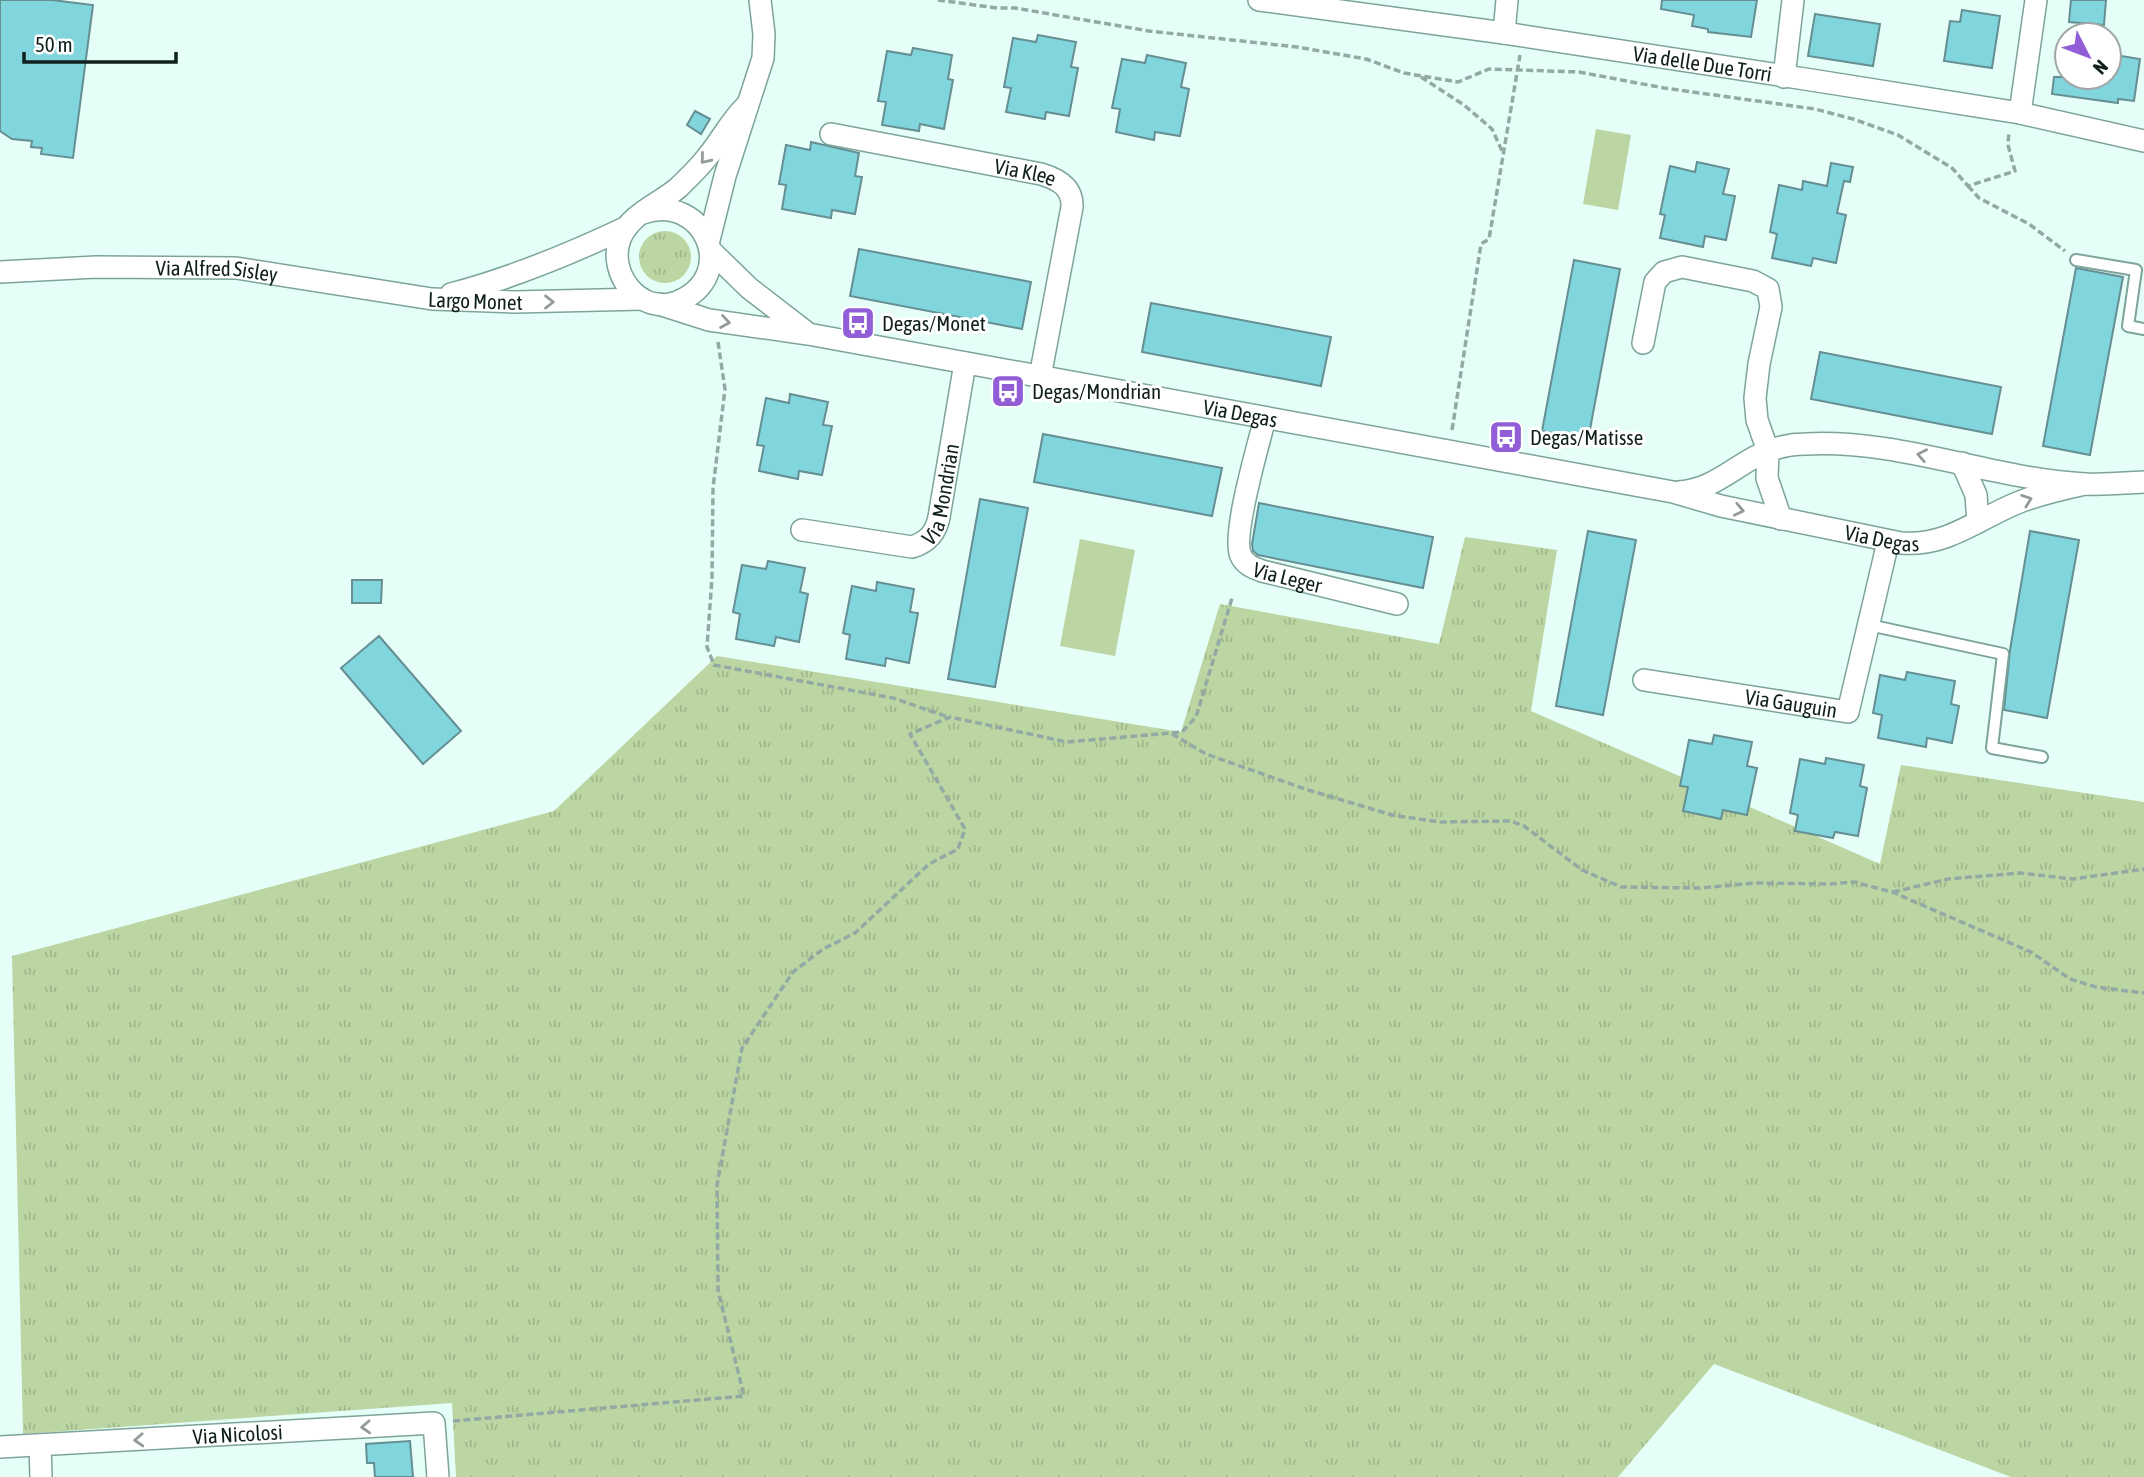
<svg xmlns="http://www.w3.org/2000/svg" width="2144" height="1477" font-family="'Asap Condensed',sans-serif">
<defs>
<pattern id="grass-tufts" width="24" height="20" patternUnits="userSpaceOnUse" patternTransform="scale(1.75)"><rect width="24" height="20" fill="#bbd6a2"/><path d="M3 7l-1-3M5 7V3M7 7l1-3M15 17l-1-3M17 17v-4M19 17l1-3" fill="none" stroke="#a0b78b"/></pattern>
</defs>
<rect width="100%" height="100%" fill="#e5fef8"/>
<path fill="url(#grass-tufts)" d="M639 257a26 26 0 1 1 52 0a26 26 0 1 1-52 0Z
M1465,537L1557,550L1531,711L1880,864L1901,765L2144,802V1477H2011L1714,1364L1618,1477H456L452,1403L23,1434L12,956L554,811L717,656L1181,732L1220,604L1439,644Z"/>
<path fill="#bbd6a2" d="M1596,129L1631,135L1618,210L1583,204Z
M1080,539L1135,550L1115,656L1060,646Z"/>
<path fill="#81d5dd" stroke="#658f93" stroke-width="2" d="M0,0H52L93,5L73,158L41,154L42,148L31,147L32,141L12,139L0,131Z
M1662,0H1757L1751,37L1708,32V29L1692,26L1694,15L1661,9Z
M2071,0H2106L2104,25L2069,22Z
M1962,10L2000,16L1992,68L1944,61L1950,21L1960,22Z
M1815,14L1880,24L1873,66L1808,56Z
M1038,35L1076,42L1071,67L1078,68L1069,116L1046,112L1045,119L1006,112L1011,88L1004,87L1013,38L1036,42Z
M913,48L952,55L948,79L953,80L944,129L920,124L919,131L882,125L886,102L878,101L887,51L911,55Z
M2109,54L2140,59L2134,101L2118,99V103L2052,94L2054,77H2109Z
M1147,55L1186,63L1181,87L1189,89L1180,136L1155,132L1154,140L1116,132L1120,109L1112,108L1122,59L1145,63Z
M695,111L710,119L701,134L687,125Z
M811,142L859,153L855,176L862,177L855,214L832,210L831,218L782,209L786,185L779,184L786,145L810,150Z
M1697,162L1729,169L1723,194L1735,196L1726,240L1705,236L1703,247L1660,238L1665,215L1660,214L1670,166L1695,172Z
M1831,163L1853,167L1850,182L1844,181L1837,213L1846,215L1836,263L1813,258L1811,266L1772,258L1777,234L1770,232L1779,185L1802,190L1803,181L1827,186Z
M859,249L1031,282L1022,329L850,296Z
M1574,260L1620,269L1588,440L1542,431Z
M2076,268L2123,277L2090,455L2043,446Z
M1151,303L1331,337L1321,386L1142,352Z
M1820,352L2001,387L1992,434L1811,399Z
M790,394L828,402L823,425L832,426L822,475L799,471L798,479L759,471L764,446L757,445L766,398L789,403Z
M1043,434L1222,468L1212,516L1034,482Z
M980,499L1028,508L995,687L948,679Z
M1259,503L1433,537L1423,588L1258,555L1253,551L1252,544Z
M1588,531L1636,540L1603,715L1556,706Z
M2030,531L2079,540L2047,718L2004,710L2010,650Z
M768,561L805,568L800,592L808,594L799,642L776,637L774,646L736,639L740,614L733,612L742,565L766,569Z
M352,580H382L381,603H352Z
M877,582L914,589L910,612L918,613L909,663L886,658L885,666L846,659L850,635L843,633L852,586L876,591Z
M379,636L461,731L423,764L341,668Z
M1907,672L1955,681L1951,704L1959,706L1952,743L1927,738L1926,747L1878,738L1882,715L1873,713L1880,675L1905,680Z
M1714,735L1752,742L1747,766L1757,768L1747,815L1723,810L1721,819L1683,811L1688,787L1680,786L1689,740L1712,744Z
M1826,758L1864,765L1860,786L1867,788L1858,836L1835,832L1833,838L1795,831L1798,815L1790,813L1800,759L1825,764Z
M410,1441L413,1477H375L374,1463H367L366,1444Z"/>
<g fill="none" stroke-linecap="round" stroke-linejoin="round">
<g stroke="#7ca49b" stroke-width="14">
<path id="service" d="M2076,260L2136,270L2128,326L2144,329
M1869,625L2003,654L1992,748L2042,757"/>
</g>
<g stroke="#7ca49b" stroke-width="24">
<g id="minor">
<path id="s1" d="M1259,0L1504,33L1805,79L2020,113L2144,141"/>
<path d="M1504,33L1507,0"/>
<path d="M1784,77L1793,0"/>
<path d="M2020,113L2036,0"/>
<path id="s2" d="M831,134L1041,174C1058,179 1073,187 1072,207L1040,377"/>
<path d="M643,213C704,192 741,276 677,302C640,316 607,273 620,239C629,214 661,203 679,187C689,177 700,167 708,156C722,139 731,120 747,105"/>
<path d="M709,240L725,176L763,58L764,34L760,0"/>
<path d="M711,251L749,288L806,332"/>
<path id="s3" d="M0,272L96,267L236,268L432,299L515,302L642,299"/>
<path d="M451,294C512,278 570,254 627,227"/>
<path id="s4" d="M659,304L709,320L808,334L1673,492L1721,506L1901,543C1946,547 1978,519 2017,503C2039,494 2062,489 2085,484"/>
<path d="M1643,343L1655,282L1664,272L1682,267L1753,281L1768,289L1771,307L1759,364L1755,398L1757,420L1768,451L1767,478L1781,519"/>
<path id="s5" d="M1265,418C1259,443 1231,536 1241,556C1245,565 1254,568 1262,571L1397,604"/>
<path d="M1962,463L1976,495L1978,522"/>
<path d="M1679,492C1710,490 1729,471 1755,457C1770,449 1789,444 1806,444C1901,439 1991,479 2085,484C2105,485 2125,483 2144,482"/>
<path id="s6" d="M802,530L912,547C928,542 936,533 939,517L965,363"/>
<path id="s7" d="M1644,680L1848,712L1888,542"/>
<path d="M40,1445L41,1477"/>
<path id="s8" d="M0,1447L434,1423L438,1477"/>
</g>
</g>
<path stroke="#93a9a4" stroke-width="3.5" stroke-dasharray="7 3.5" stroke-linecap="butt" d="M938,0L997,8H1015L1149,31L1297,47L1366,59L1404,73L1458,82L1489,69L1579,72L1664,88L1815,109L1853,119L1898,135L1952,168L1968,186L2015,171L2008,145L2009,131
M1421,77L1464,105L1492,129L1503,153
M1968,186L1979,198L2029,224L2065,251
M718,342L725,389L713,488L712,578L707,647L714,665L893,698L948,717
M1452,430L1481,244L1489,239L1520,55
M1172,734L1206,754L1305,789L1392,815L1440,822L1511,821L1524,826L1582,870L1621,887L1700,888L1756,883L1829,884L1854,882L1892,892L2031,952L2070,979L2096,987L2144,993
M1893,892L1948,879L2020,873L2073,879L2144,869
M453,1421L744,1396L718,1290L717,1185L742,1048L793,972L823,949L855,933L929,864L958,849L965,829L910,734L950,717L1067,742L1182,732L1196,717L1232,598"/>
<use href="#service" stroke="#fff" stroke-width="10"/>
<use href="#minor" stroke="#fff" stroke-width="21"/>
</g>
<defs><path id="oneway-chevron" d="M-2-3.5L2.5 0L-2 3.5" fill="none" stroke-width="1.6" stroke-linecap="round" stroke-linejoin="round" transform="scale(1.75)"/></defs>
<g stroke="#939b99">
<use href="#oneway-chevron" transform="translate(705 159) rotate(129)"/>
<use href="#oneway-chevron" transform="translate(549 302)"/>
<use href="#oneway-chevron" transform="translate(725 322) rotate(9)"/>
<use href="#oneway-chevron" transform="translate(1922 455) rotate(-169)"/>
<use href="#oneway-chevron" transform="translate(2027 500) rotate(-20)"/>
<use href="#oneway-chevron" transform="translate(1739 510) rotate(12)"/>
<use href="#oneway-chevron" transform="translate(366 1427) rotate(177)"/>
<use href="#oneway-chevron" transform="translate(139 1440) rotate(177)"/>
</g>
<defs>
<g id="bus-square" transform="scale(1.75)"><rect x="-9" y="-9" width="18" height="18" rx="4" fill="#915ed7" stroke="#fff"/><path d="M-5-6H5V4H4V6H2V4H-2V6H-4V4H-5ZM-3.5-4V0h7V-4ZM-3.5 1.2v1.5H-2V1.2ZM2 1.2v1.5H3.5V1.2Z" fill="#fff"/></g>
</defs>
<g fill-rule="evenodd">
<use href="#bus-square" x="858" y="323"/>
<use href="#bus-square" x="1008" y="391"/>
<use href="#bus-square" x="1506" y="437"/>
</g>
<g text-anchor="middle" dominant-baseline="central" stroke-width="6" stroke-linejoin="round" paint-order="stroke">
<g font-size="21" fill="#10201d" stroke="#fff">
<text stroke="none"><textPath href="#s1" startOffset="448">Via delle Due Torri</textPath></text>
<text stroke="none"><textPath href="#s2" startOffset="198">Via Klee</textPath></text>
<text stroke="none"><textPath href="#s3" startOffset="217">Via Alfred Sisley</textPath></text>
<text stroke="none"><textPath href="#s3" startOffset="478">Largo Monet</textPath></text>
<text stroke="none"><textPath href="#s4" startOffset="592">Via Degas</textPath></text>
<text stroke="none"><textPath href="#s6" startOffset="177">Via Mondrian</textPath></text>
<text stroke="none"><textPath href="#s4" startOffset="1246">Via Degas</textPath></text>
<text stroke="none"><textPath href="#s5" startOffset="194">Via Leger</textPath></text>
<text stroke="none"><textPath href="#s7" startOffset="149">Via Gauguin</textPath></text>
<text stroke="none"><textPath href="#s8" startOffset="238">Via Nicolosi</textPath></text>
</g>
<g font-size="21" fill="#10201d" stroke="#fff" text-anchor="start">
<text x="882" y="323">Degas/Monet</text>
<text x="1032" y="391">Degas/Mondrian</text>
<text x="1530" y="437">Degas/Matisse</text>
</g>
</g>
<g transform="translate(2088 56) rotate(132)"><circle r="33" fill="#ffffff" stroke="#9fa6a5" stroke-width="2"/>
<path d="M0-5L12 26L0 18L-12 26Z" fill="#915ed7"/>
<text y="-10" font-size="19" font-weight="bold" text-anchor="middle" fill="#10201d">N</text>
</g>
<path d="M24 52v10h152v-10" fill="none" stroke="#10201d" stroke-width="3.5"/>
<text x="35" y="52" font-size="21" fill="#10201d" stroke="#ffffff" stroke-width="5" paint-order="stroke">50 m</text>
</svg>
